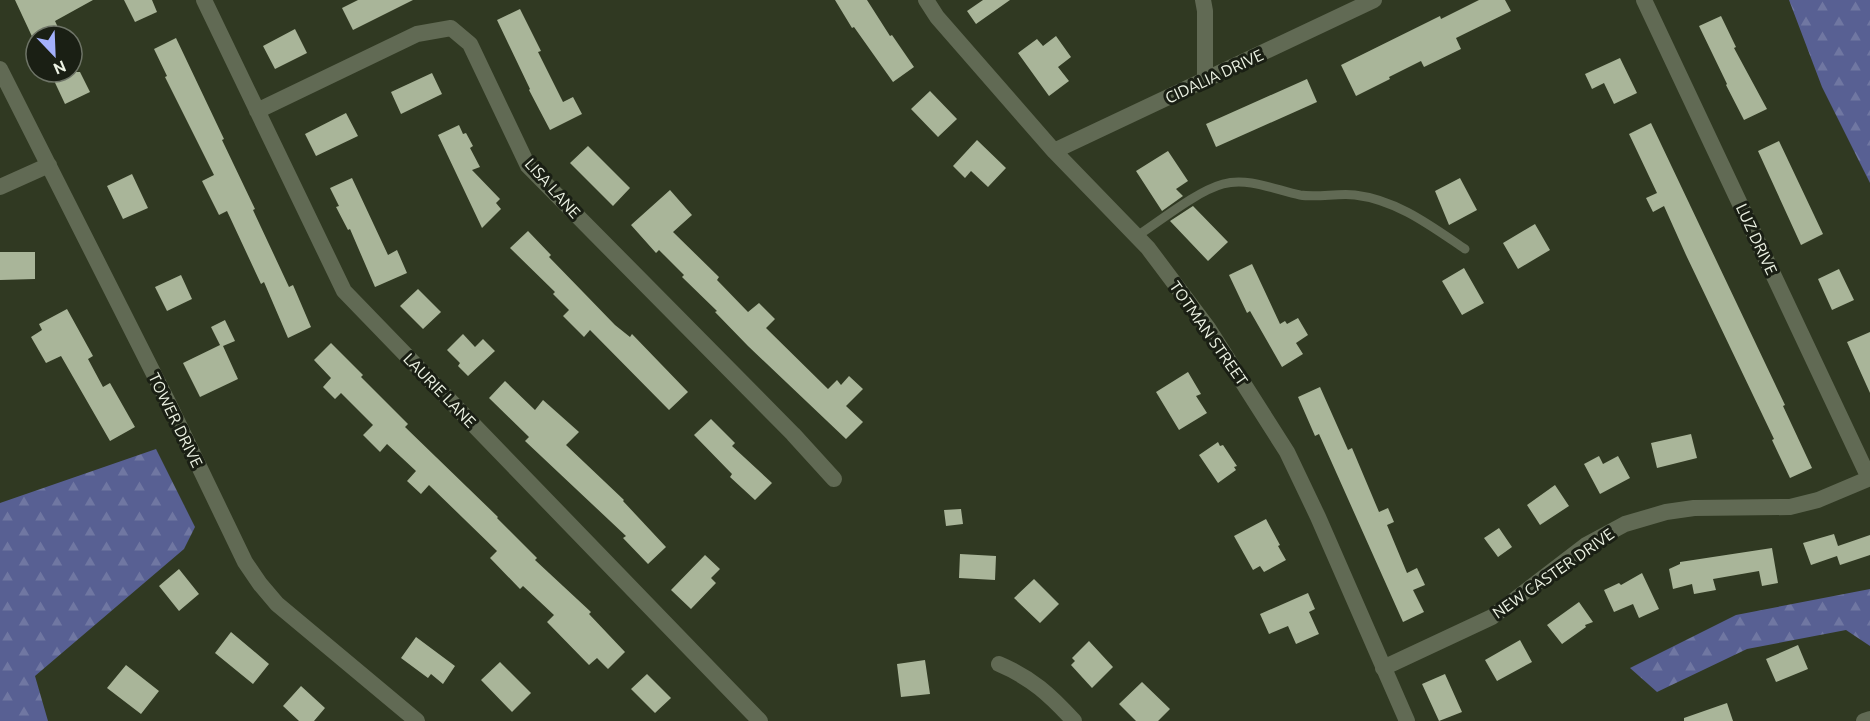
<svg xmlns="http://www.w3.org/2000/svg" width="1870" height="721" font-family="Ubuntu,sans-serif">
<defs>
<pattern id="forest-firs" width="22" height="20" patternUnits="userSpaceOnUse" patternTransform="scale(1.5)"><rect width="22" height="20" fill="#586093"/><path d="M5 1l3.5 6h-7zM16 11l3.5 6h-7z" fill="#7077a2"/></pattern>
</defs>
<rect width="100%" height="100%" fill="#303922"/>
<path fill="url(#forest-firs)" d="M1789,0H1870V183L1822,87Z
M156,449L195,527L184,549L35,676L48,721H0V503Z
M1870,589V646L1846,630L1747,649L1657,692L1630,668L1736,615Z"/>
<path fill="#a9b599" d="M15,0H93L55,21L62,36H36V45Z
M124,0H152L157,12L135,22Z
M358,0H413L353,30L342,8Z
M835,0H867L890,36L892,35L914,67L893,82L854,27L852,28Z
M983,0H1010L976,24L967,11Z
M1479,0H1505L1511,11L1456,38L1461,49L1424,67L1421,61L1389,77L1390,79L1356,96L1341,65L1440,16L1441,19Z
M520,9L541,51L538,52L563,102L573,97L582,114L550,130L529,90L530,89L497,20Z
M1721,16L1736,47L1734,48L1767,109L1744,120L1726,85L1727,84L1699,26Z
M295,29L307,53L275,69L263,46Z
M1056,36L1071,57L1058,67L1069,81L1049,96L1018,53L1037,39L1043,46Z
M176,38L224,139L222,140L255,209L253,210L289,287L293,285L311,327L288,338L264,282L261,284L227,211L219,215L202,181L214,175L165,77L167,76L154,49Z
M1620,58L1637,93L1614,104L1604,83L1592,89L1585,74Z
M50,72H80L90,92L65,104Z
M432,73L442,94L401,114L391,92Z
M1307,79L1317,102L1216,147L1206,124Z
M930,91L957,119L938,137L911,109Z
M346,113L358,136L316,156L305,134Z
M1651,123L1785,405L1783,406L1812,468L1790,478L1772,440L1774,439L1686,255L1664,206L1653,212L1646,198L1657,193L1629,134Z
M459,125L463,134L466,133L473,146L470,148L480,167L472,170L500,199L496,203L501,209L482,228L438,135Z
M977,140L1006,168L988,187L971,171L965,178L953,166Z
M1779,141L1823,234L1801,245L1758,151Z
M588,146L630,188L613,206L570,163Z
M1168,151L1188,181L1176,189L1183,196L1162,211L1136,171Z
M132,174L148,208L123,219L107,186Z
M352,178L388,255L397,250L407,273L375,287L350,229L348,230L336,207L339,206L330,188Z
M1460,178L1477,210L1449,225L1435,191Z
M670,190L692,215L673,232L719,277L717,280L748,312L759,303L775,319L766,328L828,389L837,380L841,385L849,376L863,389L846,406L863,422L846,439L748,346L715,312L717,311L682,277L684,275L659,250L656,253L631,225Z
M1193,206L1228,242L1208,261L1170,221Z
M1535,224L1550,250L1518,269L1503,243Z
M528,231L551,255L549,257L583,292L615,325L630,337L632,334L688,392L669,410L590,330L584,337L563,316L569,310L553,294L555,292L510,248Z
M0,252H35V279L0,280Z
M1252,264L1280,324L1285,321L1287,324L1298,318L1308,335L1296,343L1303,354L1282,367L1250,311L1247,313L1229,275Z
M1464,268L1484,303L1462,315L1442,281Z
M1839,269L1854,300L1832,310L1818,279Z
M181,275L192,299L167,311L155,287Z
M418,289L441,312L423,329L400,306Z
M67,309L93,356L88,359L103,387L110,383L135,427L110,441L61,356L46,363L31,337L42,330L39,324Z
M225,320L235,341L223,346L238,379L200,397L183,363L220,345L211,327Z
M1870,332V393L1847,342Z
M463,334L475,347L483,339L495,351L468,376L458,366L460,363L447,350Z
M331,343L363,375L361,377L408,424L405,427L498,517L497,518L537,558L535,560L591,612L589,614L625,652L608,669L597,658L589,665L547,622L554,615L523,586L520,589L490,558L497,551L429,485L421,494L407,481L416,471L387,444L380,452L363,435L373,425L341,393L335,399L323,387L331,378L314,360Z
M1188,372L1201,394L1196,396L1207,413L1179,430L1156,392Z
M505,381L535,410L543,400L579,432L566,445L624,500L623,501L666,547L648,564L623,538L626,536L525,441L529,437L489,398Z
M1320,387L1348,450L1352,448L1379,512L1388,508L1394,522L1387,525L1407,573L1417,568L1425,585L1413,590L1424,612L1403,622L1319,434L1315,436L1298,397Z
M711,419L735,443L732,446L772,483L755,500L730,477L732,474L694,435Z
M1691,434L1697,458L1657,468L1651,443Z
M1218,442L1220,446L1223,445L1237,466L1234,467L1236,470L1218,483L1199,455Z
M1599,456L1603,464L1618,456L1630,478L1600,494L1584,464Z
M1555,485L1569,506L1540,525L1527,505Z
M961,509L963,524L946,526L944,510Z
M1266,519L1280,545L1278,546L1286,560L1264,572L1260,566L1253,570L1234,536Z
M1499,528L1512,547L1498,557L1484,538Z
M1834,534L1838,546L1870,535V555L1840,565L1837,556L1811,565L1803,543Z
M1772,548L1778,583L1762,586L1759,571L1713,579L1716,590L1694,594L1692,584L1673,589L1669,569L1680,564V562Z
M960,554L996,556L995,580L959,578Z
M705,555L720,569L711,578L716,583L691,609L671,590Z
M179,569L199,594L179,611L159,586Z
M1642,573L1659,609L1639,618L1633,604L1614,612L1604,590L1619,583L1621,585Z
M1034,579L1059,604L1040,623L1014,598Z
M1308,593L1315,609L1309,612L1319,634L1296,644L1288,626L1269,634L1260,614Z
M1579,602L1593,622L1585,625L1586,627L1562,644L1547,625Z
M231,632L269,664L253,684L215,653Z
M416,637L455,666L443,684L431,674L428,678L401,658Z
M1520,640L1532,662L1497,681L1485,660Z
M1089,641L1113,667L1092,688L1071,665L1075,661L1072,658Z
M1798,645L1808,669L1776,682L1766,659Z
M925,660L930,694L901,697L897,664Z
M500,662L531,693L512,712L481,680Z
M126,665L159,691L141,714L107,688Z
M647,674L671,698L655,713L631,689Z
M1445,674L1462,712L1439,721L1422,684Z
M1142,682L1170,709L1158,721H1136L1119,704Z
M301,686L325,708L314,721H299L283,706Z
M1727,703L1733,721H1684V718Z"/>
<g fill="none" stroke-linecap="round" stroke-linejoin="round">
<path stroke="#616a54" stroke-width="9" d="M1137,236C1160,221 1197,191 1223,184C1248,177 1276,190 1300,195C1317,198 1337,193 1355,195C1397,200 1431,226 1465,249"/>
<path stroke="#616a54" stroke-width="16" d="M204,0L344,291L760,721
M926,0L937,17L1054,151L1148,248L1208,328L1287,452L1318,517L1407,721
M1203,0L1205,11V80
M1644,0L1869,478
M0,69L168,402L245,562L260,584L277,604L417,721
M257,111L417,34L451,28L470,44L528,166L793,434L834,479
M1054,151L1374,0
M0,187L49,165
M999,664C1032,678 1050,695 1074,721
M1383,668L1492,617L1586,545L1625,524L1666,512L1694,508L1790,507L1818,500L1870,478
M1864,721L1870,719"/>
</g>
<g text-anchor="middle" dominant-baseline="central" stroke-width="6" stroke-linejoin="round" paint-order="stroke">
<g font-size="16" fill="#edf3e4" stroke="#1a1f14">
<text transform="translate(1214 76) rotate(-25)">CIDALIA DRIVE</text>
<text transform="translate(553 188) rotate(48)">LISA LANE</text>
<text transform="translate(1757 239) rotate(65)">LUZ DRIVE</text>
<text transform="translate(1209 333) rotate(55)">TOTMAN STREET</text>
<text transform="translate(440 390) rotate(46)">LAURIE LANE</text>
<text transform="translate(176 420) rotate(64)">TOWER DRIVE</text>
<text transform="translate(1553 573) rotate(-35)">NEW CASTER DRIVE</text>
</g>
</g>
<g transform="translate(54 54) rotate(157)"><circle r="28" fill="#1a1f14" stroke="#6e7467" stroke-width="1.5"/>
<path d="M0-4.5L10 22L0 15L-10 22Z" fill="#a4b1fc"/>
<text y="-9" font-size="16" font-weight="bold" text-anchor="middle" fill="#edf3e4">N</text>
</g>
</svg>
